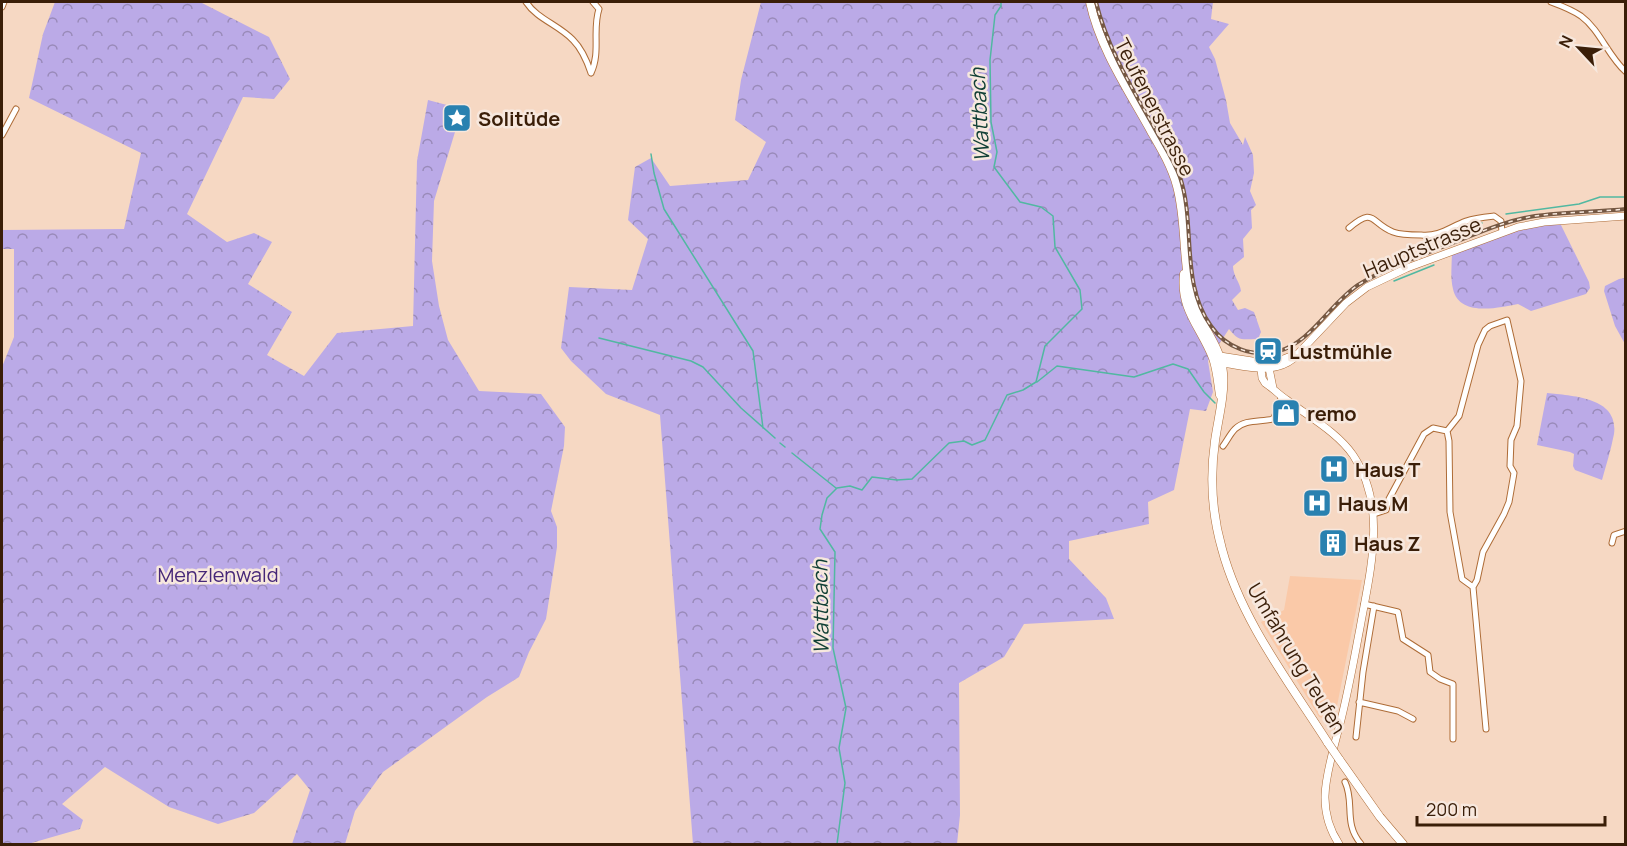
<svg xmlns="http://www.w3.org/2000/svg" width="1627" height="846" font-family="Manrope,sans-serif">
<defs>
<pattern id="forest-crowns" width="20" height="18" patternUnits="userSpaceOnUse" patternTransform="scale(1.5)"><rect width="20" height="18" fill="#bbaae7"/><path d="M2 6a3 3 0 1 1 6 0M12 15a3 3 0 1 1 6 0" fill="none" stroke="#998ab9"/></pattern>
</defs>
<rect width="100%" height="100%" fill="#f6d8c3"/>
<path fill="#fac9a8" d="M1290,576L1362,580L1334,721L1319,717L1261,622L1284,610Z"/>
<path fill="url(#forest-crowns)" d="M55,2H200L269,37L290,79L274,99L243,97L187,214L227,242L254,233L272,242L248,284L292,312L267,355L304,376L337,333L413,326L417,161L428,100L462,109L434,201L432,261L439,306L448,340L479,391L541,394L565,427L564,446L551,511L557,527V547L546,619L529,652L519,677L487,697L383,772L355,811L345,844H292L310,790L297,774L254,813L218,824L169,807L105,767L62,804L83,820L80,829L28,844H2V367L14,337V249H2V230L124,229L141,153L29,98L43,34Z
M761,2H1213L1211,19L1229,24L1209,47L1215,59L1226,100L1230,123L1243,145L1245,137L1253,155L1254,173L1250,191L1256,205L1251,210L1252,228L1243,239L1244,257L1233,266C1233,276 1240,282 1241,291L1232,300L1238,310L1245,308L1254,312L1261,332L1258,339C1242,339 1239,342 1229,329L1208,361L1213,392L1206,411L1190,409L1174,490L1148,502L1149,524L1069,541V559L1106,598L1114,619L1024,624L1004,657L959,683L960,815L957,844H693L660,415L606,394L571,361L561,348L569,287L632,290L648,239L628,220L635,167L651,158L670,186L748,180L766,142L735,120L741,80Z
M1559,221L1589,282L1590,288L1586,294L1531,311L1518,304C1498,308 1459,317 1453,289C1450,277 1452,263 1452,251L1502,232Z
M1625,278H1626L1625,344L1615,326L1604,291L1605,286L1619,279Z
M1547,393C1573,396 1619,397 1614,434C1611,450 1606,465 1602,480L1575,470L1573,466L1574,454L1570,452L1537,445Z"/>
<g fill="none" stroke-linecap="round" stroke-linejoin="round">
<path stroke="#51b8a1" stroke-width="1.5" d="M651,154L654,173L664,209L753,351L763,428
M1506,214L1579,204L1600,197H1626
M1464,230L1482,223
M1394,281L1434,265
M599,338L691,361L703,367L741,408L775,438
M1037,382L1057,366L1134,377L1173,364L1188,369L1204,392L1215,403
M780,443L785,447
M792,453L836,488
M837,844L845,783L839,748L846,708L833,648L835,552L820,529L822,515L827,498L837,488L850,486L862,490L872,477L897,480L912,479L949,443L964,441L972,445L985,440L1007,395L1023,390L1036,382L1045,346L1082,309L1080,290L1055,247L1053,216L1041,207L1020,202L994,167L997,152L991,122L990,60L995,15L1001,6V2"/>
<g stroke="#ae6c37" stroke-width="7">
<path id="minor" d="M526,2C537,19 559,25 573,40C582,49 587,61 591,73
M1551,2C1562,6 1572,10 1581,16C1600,30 1608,56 1626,72
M2,7L4,2
M591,73C601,52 592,30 599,9L593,2
M2,135L16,109
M1349,228C1375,206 1370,223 1393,232C1401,235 1413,235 1421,235C1439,237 1450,227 1466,221C1475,218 1485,217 1494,216L1501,221L1502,232
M1447,431L1459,416L1478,345L1485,330L1490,326L1507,320L1521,381L1517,426L1511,440L1510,466L1514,473L1509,502L1504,514L1483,552L1477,580L1473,587
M1447,431L1449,441L1450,512L1462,579L1473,587
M1223,446C1227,441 1230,434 1235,429C1245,419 1260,422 1273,419C1278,412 1277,404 1282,397
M1374,514L1386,510L1389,499L1424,434L1433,428L1447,431
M1612,543L1614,535L1626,531
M1473,587L1486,729
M1364,604L1398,612L1403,639L1428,655L1430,672L1440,679L1453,684V739
M1359,702L1398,711L1413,719
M1356,737L1363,672L1374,606
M1345,782C1355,803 1343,823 1361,844"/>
</g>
<g stroke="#ae6c37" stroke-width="8">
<path id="tertiary" d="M1220,356L1265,363L1281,360L1296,354
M1222,363C1245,366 1273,375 1293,359L1346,303L1367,287L1407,268L1518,227L1544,222L1626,216
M1267,365L1269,368L1273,388
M1261,369L1262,378L1265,383C1273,388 1279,395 1287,400C1309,417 1337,432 1353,455C1388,507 1370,571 1360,628C1353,664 1347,700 1337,735C1327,775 1315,807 1339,844"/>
</g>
<g stroke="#ae6c37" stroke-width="9">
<path id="secondary" d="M1090,2C1100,49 1129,91 1152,133C1162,150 1172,167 1177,186C1187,223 1182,262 1192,298C1199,325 1221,345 1223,373C1225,395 1218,419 1215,441C1210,476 1212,514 1222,549C1241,620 1289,682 1328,743
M1184,274C1180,310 1201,327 1213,358C1217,369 1218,383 1220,395
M1339,759L1380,817L1403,844"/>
</g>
<use href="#minor" stroke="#fff" stroke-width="5"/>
<use href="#tertiary" stroke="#fff" stroke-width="7"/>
<use href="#secondary" stroke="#fff" stroke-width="8"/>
<g stroke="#755843" stroke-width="4">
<path id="rail" d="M1096,2C1107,47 1132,88 1155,129C1163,144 1174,160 1180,177C1196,225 1180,283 1211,326C1226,348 1253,358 1279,351C1310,343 1330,304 1358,285C1385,268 1415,258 1445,246C1474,235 1503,221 1535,216C1565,212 1596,212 1626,209"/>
</g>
<use href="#rail" stroke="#f7e8de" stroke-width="1.5" stroke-dasharray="4.5" stroke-linecap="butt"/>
<g stroke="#ae6c37" stroke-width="9" stroke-linecap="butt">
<path id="secondary-bridge" d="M1328,743L1339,759"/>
</g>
<use href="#secondary-bridge" stroke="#fff" stroke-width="8"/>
</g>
<defs>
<g id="sight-square" transform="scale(1.5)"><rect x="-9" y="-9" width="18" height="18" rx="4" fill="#2981b0" stroke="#f7e8de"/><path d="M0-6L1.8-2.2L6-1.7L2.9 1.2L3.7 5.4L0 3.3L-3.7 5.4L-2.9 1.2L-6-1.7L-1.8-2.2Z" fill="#fff"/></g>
<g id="station-square" transform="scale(1.5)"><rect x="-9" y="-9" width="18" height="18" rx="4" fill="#2981b0" stroke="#f7e8de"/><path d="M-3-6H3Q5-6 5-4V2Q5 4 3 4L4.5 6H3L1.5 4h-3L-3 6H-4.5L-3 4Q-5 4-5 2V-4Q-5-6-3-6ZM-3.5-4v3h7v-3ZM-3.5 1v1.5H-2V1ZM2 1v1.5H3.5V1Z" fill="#fff"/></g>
<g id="shop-square" transform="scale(1.5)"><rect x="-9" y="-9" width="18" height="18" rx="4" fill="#2981b0" stroke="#f7e8de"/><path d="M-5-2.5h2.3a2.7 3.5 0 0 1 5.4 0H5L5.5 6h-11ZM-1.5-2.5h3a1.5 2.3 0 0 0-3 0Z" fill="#fff"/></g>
<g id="hospital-square" transform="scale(1.5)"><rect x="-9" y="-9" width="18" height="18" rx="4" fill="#2981b0" stroke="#f7e8de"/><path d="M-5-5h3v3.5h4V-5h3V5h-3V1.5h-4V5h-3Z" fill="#fff"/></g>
<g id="building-square" transform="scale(1.5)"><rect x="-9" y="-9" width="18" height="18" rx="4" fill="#2981b0" stroke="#f7e8de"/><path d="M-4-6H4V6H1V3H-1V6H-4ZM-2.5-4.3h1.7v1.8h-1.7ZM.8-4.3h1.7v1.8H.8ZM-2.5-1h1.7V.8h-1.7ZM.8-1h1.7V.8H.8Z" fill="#fff"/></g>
</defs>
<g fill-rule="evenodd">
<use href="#sight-square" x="457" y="118"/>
<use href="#station-square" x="1268" y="351"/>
<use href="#shop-square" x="1286" y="413"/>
<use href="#hospital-square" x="1334" y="469"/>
<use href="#hospital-square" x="1317" y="503"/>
<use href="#building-square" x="1333" y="543"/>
</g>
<g text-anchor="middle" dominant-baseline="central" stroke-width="5" stroke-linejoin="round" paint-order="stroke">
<g font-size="20" fill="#3a1e08" stroke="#f7e8de">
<text transform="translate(1155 107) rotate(63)">Teufenerstrasse</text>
<text transform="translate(1422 247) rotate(-23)">Hauptstrasse</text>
<text transform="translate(1297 658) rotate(59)">Umfahrung Teufen</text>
</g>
<g font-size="20" font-weight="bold" fill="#3a1e08" stroke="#f7e8de" text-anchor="start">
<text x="478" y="118">Solitüde</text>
<text x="1289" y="351">Lustmühle</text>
<text x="1307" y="413">remo</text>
<text x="1355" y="469">Haus T</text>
<text x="1338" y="503">Haus M</text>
<text x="1354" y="543">Haus Z</text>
</g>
<g font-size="20" fill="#462778" stroke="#f7e8de">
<text x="218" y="574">Menzlenwald</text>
</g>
<g font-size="21" font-style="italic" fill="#103f35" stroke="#f7e8de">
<text transform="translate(979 115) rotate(-93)">Wattbach</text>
<text transform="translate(820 607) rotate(-91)">Wattbach</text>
</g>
</g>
<rect width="1627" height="846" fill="none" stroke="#3a1e08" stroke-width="6"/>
<g transform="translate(1579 48) rotate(296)" stroke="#f7e8de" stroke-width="4.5" paint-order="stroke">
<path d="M0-4.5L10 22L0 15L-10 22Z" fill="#3a1e08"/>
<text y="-9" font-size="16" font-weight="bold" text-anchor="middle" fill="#3a1e08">N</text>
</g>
<path d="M1417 816v9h188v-9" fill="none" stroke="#3a1e08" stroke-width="3"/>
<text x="1426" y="816" font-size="18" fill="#3a1e08" stroke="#f7e8de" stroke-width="4.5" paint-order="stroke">200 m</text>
</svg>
